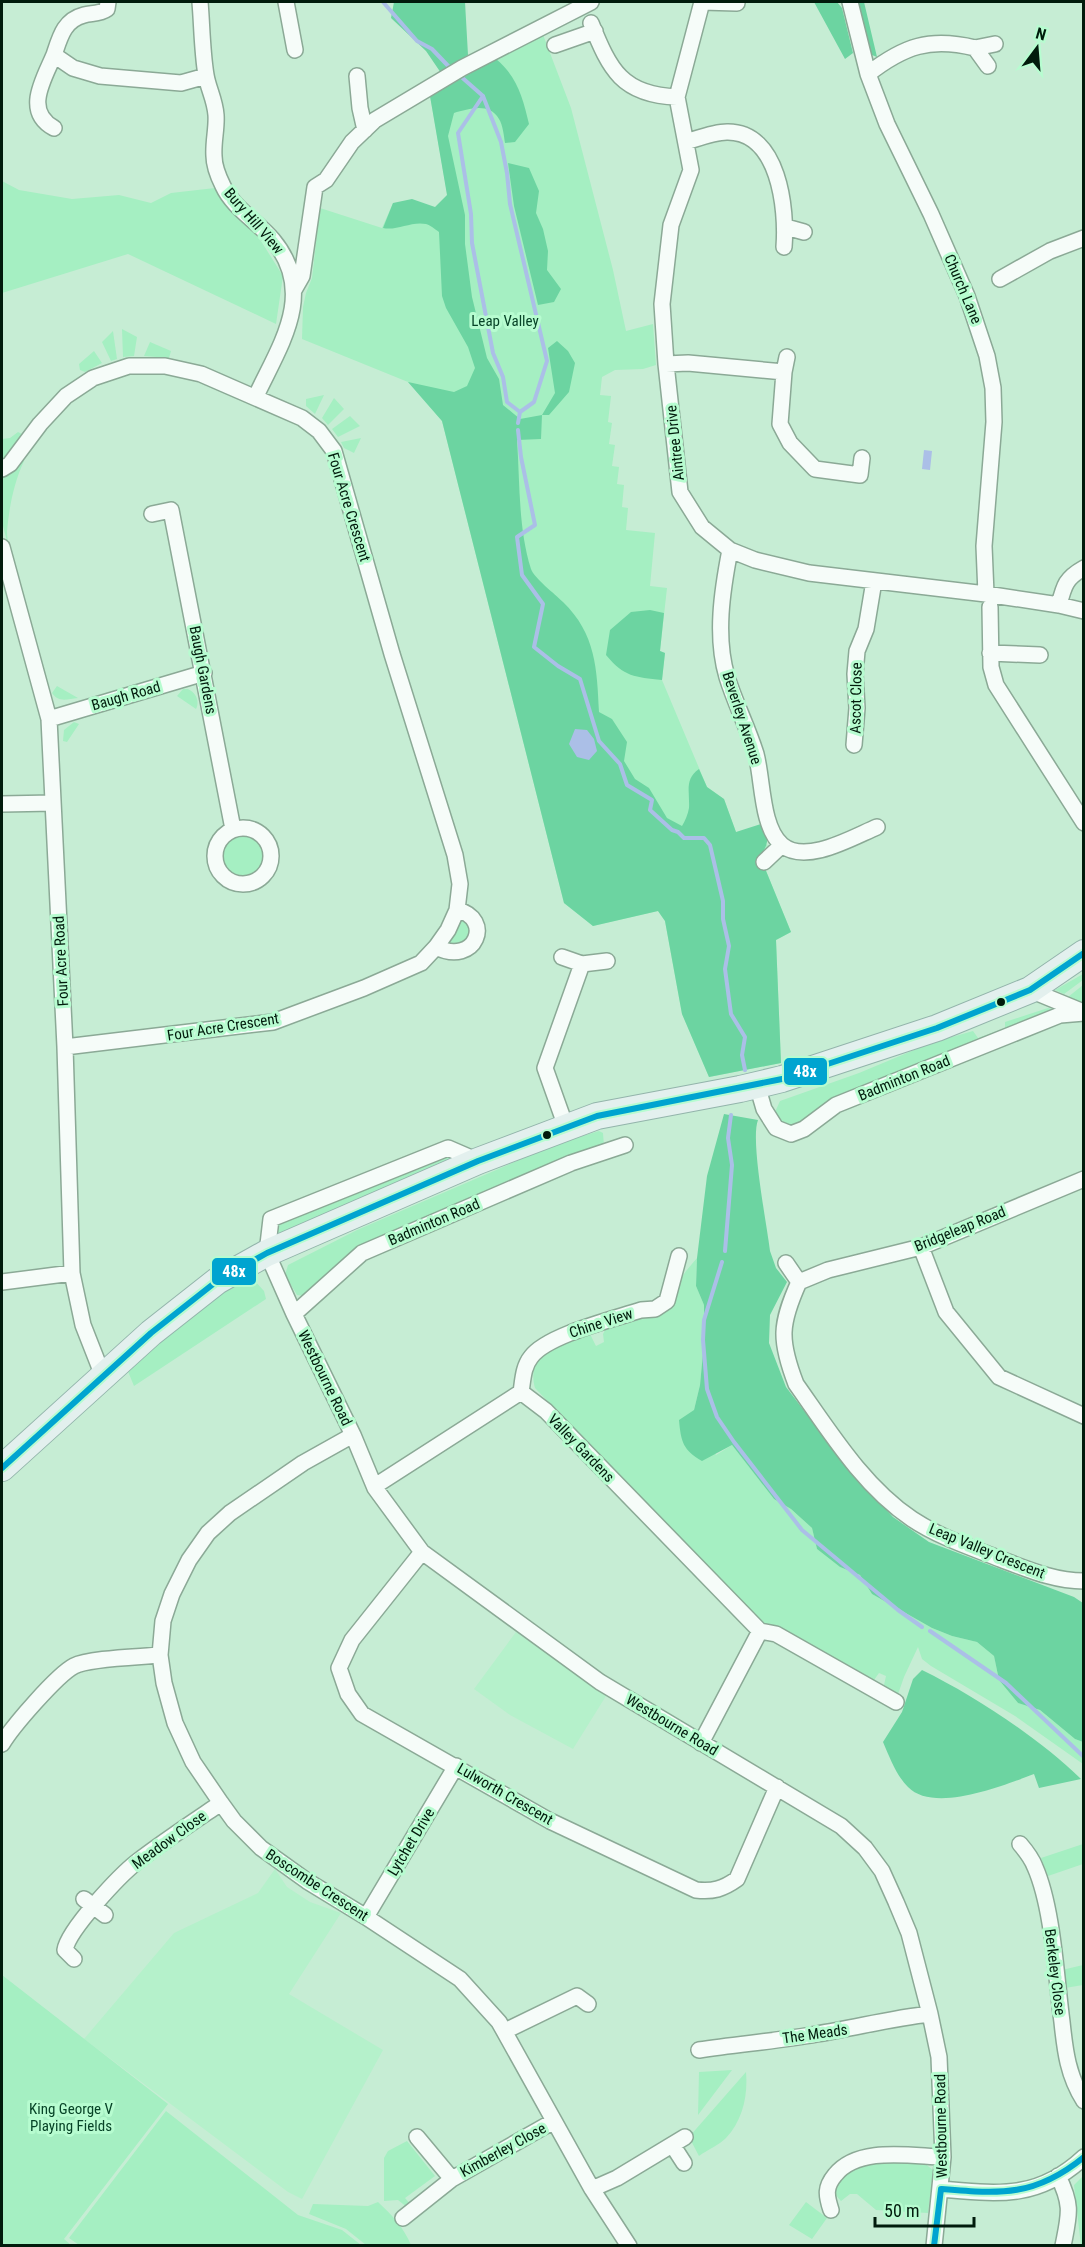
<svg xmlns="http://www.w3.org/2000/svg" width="1085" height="2247" font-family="'Roboto Condensed',sans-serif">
<rect width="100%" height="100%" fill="#c6edd4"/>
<path fill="#b5f1cb" d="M516,1632L606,1696L573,1749L510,1715L474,1689Z
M275,1869L287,1887L310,1902L341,1913L289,1994L383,2050L302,2199L288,2192L84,2039L174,1933L258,1893Z"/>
<path fill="#a5efc2" d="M542,32L571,108L613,270L626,331L653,324L656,365L643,369L615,370L602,377L600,395L611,396L608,422L612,423L609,444L615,445L612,466L619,467L617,484L624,485L622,507L628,508L626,530L655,533L650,586L667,588L660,651L665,653L662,680L707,787L724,799L736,832L768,845L760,856L791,932L776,940L781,1063L709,1077L682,1014L665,921L658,911L593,926L564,903L442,421L408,382L302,339L303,307L306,293L312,278L320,208L382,228L393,203L452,221L430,96Z
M2,181L19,190L72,199L119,195L151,203L171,193L215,188L261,241L283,276L276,324L128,254L2,293Z
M122,329L137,337L134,356L123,357Z
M113,331L117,359L111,361L102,342Z
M150,342L171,351L169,358L144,356Z
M94,351L102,363L85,372L80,370L79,364Z
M324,395L315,414L306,406V399Z
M334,398L344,409L328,425L322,418Z
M350,416L360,426L338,437L332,429Z
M18,432L22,434L13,452L2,460V439L10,438Z
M361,438L354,453L344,448L341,442Z
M21,460L24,461C14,482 9,508 7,531C7,536 8,541 8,545L2,522V477Z
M57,686L78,698C67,699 59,703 52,693Z
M183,689H188C196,693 200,701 196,709L177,696Z
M74,722L79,724L67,742L63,741L64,730Z
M219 856a24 24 0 1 1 48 0a24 24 0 1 1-48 0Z
M457,912L473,921V941L443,949Z
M1083,974V980L1064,994L1055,990Z
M1083,985V1004L1068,997Z
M1048,1008L1057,1010L838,1097L795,1127L780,1121L775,1112L780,1101L859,1073L931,1043L973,1031L978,1038L1005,1028V1022Z
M599,1131L603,1133L604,1146L361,1251L305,1296L297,1295L285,1275L288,1265L357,1230L556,1144Z
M441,1155L449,1158L454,1165L277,1235L274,1230L275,1224Z
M697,1258L696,1286L704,1305V1342L700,1385L694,1410L716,1455L732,1445L774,1499L791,1509L812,1528L817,1549L840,1567L860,1575L872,1594L932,1628L952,1636L977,1642L994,1656L999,1680L1018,1703L1040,1710L1075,1739L1083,1742V1764L1015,1716L931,1666L922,1659L918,1647L904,1677L897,1697L885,1690L884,1685L886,1676L879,1673L874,1680L867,1681L777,1627L763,1624L749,1612L535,1388C525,1352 560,1342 587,1334L591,1336L596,1346L604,1342L603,1334L606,1328L658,1313L686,1271Z
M253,1279L264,1291L266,1299L134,1386L127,1369L180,1320L215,1296Z
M1083,1844V1864L1048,1876L1041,1858Z
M1083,1965V1985L1065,1988L1062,1970Z
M2,1975L168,2104L64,2239L71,2245H2Z
M732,2070L698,2115L699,2072Z
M746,2072C748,2095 743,2120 726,2138C719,2145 707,2150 699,2156L689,2137Z
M166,2111L298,2215L342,2230L361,2245H79L69,2238Z
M407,2141L435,2176L405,2198L412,2206L408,2208L398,2200L384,2201V2158L388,2151Z
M874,2163H924L933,2170L928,2213L876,2210L857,2194H850L841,2201C828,2190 838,2176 850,2169C856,2165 866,2165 874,2163Z
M1083,2176L1084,2245L1081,2246L1074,2185Z
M378,2202C392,2215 404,2228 411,2245H366L346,2229L309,2214L313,2204L368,2206Z
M806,2202L827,2218L812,2239L789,2225Z"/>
<path fill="#6cd4a1" d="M394,2H465L468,55L441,73L426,51L391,18Z
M814,2H837L842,8L853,53L845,59Z
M854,2H864L877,57L867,53Z
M496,59C517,76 523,98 529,124L515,142L505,143C504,137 503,125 499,119C489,102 469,109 454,113L448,136L465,215V244L472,297L487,358L499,379L503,405L520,419L542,415L555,393L548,348L557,341L568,351L575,363L569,392L549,415H542L541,439L517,440C520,482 518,528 531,569C534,578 555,594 563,602C596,634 597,669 599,712L612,719L627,742L624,761L635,779L649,788L667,818L682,826C685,821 688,814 689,808C690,793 684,779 699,769L707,787L724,799L736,832L764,823C769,837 769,844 760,856L791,932L776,940L781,1063L709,1077L682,1014L665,921L658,911L593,926L564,903L442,421L408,382L454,392L467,386L475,368L468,347L446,308L442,296L439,232C435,229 430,225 426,224C411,221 397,231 383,228L393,203L412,199L435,207L447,195L430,96Z
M508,163L529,168L539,191L536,213L543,229L548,251L547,270L561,289L554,302L538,305L514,206Z
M650,610L664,613L660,651L665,653L662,680C635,677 624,677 606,655L610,630L631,612Z
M724,1114L758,1120C750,1140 767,1225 770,1251L776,1268L787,1282L770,1315L769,1343L786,1387L844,1463L893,1517L929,1542L1074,1597L1083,1603V1742L1075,1739L1040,1710L1018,1703L999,1680L994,1656L977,1642L952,1636L932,1628L872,1594L860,1575L840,1567L817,1549L812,1528L791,1509L774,1499L732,1445L702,1461C683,1450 681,1442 679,1420L694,1410L700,1385L704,1342V1305L696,1286L697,1258L707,1176Z
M922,1670C975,1696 1039,1738 1081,1779L1039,1788L1034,1774C1005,1785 934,1814 908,1787C896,1775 890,1758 883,1742L902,1712L913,1679Z"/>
<path fill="#abbfe7" d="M924,450L932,451L930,470L922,469Z
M575,729L587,730L594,739L597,751L589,760L577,757L569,744Z"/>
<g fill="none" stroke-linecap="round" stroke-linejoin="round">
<path stroke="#abbfe7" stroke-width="4" d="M383,2L417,41L432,49L452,70
M458,74L483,96L501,142L507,173L510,204L547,361L534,402L520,412L518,423
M483,96L458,133L471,214L472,243L493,353L503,377L507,402L520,412
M518,430L521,457L535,525L517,537L522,575L543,604L534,647L558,666L580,679L599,741L620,764L627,785L652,800L650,810L672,830L678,832L684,838H704L710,845L723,901V919L729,946L725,969L731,1014L745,1037L742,1055L745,1070
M725,1251L732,1165L728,1138L731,1115
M722,1262L704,1320L703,1340L707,1389L717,1417L734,1442L802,1530L898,1610L922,1627
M930,1631L1006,1683L1084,1757"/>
<g stroke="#8ba996" stroke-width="18">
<path id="minor" d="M108,2L107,9C100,14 92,13 84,15C64,20 60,37 54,55L73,68L100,76L181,83L206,76
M200,2C202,25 202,51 206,75C208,88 215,100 216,115C217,128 213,142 214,156C214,165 219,178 223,186C233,208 258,222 273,240C317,293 280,345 256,396
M286,2L295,50
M702,2L677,97L691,170L671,225L662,304L666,364L680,492L702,527L730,550L755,560L809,573L986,594L1059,605L1084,611
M702,2L737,3
M850,2L868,74L887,124L931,214L967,296L987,356L993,388L994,422L984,546L986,594
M591,23C610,70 622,95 677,97
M555,45L595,31
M975,48L995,44
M54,55C44,79 23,111 54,128
M868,74C904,46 930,37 975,48L988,66
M357,76L360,108L365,130
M686,142C699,138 714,132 727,132C779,131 787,209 784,247
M786,227L804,232
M1000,279L1050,251L1084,238
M294,290L302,276L315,187L326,180L352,142L375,120L462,68L591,2
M666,364L688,363L784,372L787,357
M784,372L780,424L790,443L815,469L860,475L862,458
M2,469L10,464L40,424L66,396L93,378L129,366H165L201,374L302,418L319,431L334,451L392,654L455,855L460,884L457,910L448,930L436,947L421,963L364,988L273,1022L65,1047
M152,514L171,510L233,829
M2,547L49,719L65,1047L72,1273L83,1325L103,1376
M730,550C722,591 715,637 727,677C735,703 748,728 756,754C763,780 761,827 782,845C806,865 853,837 877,827
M1059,605C1064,585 1066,578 1084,568
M990,607L991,667L996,685L1084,823
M990,653L1040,655
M49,719L204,673
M854,745L857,708L855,674L857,651L866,629L874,581
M2,804L53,803
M215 856a28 28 0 1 1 56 0a28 28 0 1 1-56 0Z
M764,862L782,845
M436,947C476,967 494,918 457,910
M562,957L582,964
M1030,990L1081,1011
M757,1085L764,1109L776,1128L791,1134L804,1129L836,1105L1060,1015L1084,1013
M566,1127L545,1068L582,964L607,961
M478,1161L448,1148L271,1219L267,1253L294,1314L353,1435L375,1488L422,1552L600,1682L841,1826L865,1848L882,1871L896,1902L909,1933L930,2014L939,2057L943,2157L934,2246
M921,1247L946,1312L999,1377L1084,1416
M786,1263L799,1282
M2,1282L72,1273
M799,1282C780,1324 779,1340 796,1384C830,1432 863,1486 912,1519C939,1537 970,1547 1000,1559C1027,1569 1054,1581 1084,1581
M799,1282L828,1270L921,1247L1084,1179
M294,1314L362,1253L571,1163L625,1145
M521,1392C523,1380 523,1367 531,1357C547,1335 614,1319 641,1310L655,1309L667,1301L679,1256
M353,1435L303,1463L230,1513L208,1533L189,1560L172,1594L163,1621L160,1655L164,1683L175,1723L193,1762L221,1803L234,1821L261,1848L307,1881L366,1917L460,1979L499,2022L592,2189L629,2246
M375,1486L521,1392L546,1411L760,1631L776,1634L896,1702
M422,1552L352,1640L339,1668L348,1694L362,1714L550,1821L696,1890C713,1892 723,1889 737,1879L777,1787
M701,1743L760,1631
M2,1744C12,1727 57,1675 74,1666C89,1658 141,1657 160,1655
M1020,1844C1026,1851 1032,1859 1035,1867C1053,1908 1056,1977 1062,2022C1065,2051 1068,2076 1084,2101
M84,1899L105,1915
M366,1917L456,1766
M74,1959L65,1950C68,1930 120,1875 138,1861C164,1841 193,1822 221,1803
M505,2031L577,1996L588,2004
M699,2050C738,2044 778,2041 817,2034C855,2028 892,2018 930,2014
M417,2137L452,2179
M673,2146L684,2163
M1058,2176C1073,2206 1069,2215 1063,2246
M592,2189L617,2178L685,2137
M941,2189C998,2194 1038,2200 1084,2157
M831,2210C826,2195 825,2187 835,2175C858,2146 910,2156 943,2157
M403,2218L452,2179L554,2121"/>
</g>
<g stroke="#93b4ab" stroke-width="28">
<path id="primary" d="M2,1468L151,1333L217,1281L267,1253L478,1161L597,1116L740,1089L782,1079L937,1028L1030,990L1084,953"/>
</g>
<use href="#minor" stroke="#f6fcf9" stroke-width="15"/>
<use href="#primary" stroke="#e3f0ee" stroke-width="26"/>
<g stroke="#b7fcd0" stroke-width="10">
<path id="bus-1" d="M2,1468L151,1333L217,1281L267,1253L478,1161L597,1116L782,1079L937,1028L1030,990L1084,953
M941,2189C1001,2194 1035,2197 1084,2157
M934,2246L941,2189"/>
</g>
<use href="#bus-1" stroke="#00a4d0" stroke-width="6"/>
</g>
<g fill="#011b0c" stroke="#b7fcd0" stroke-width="2">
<circle cx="1001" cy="1002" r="5"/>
<circle cx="547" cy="1135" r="5"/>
</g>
<g text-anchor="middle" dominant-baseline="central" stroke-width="6" stroke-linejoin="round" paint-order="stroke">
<g font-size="15" fill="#011b0c" stroke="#b7fcd0">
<text transform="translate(254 221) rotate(49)">Bury Hill View</text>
<text transform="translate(963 289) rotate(67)">Church Lane</text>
<text transform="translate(675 443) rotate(-96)">Aintree Drive</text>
<text transform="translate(349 507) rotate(73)">Four Acre Crescent</text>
<text transform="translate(203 670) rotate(79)">Baugh Gardens</text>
<text transform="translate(126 696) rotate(-16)">Baugh Road</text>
<text transform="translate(856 698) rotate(-89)">Ascot Close</text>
<text transform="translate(742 718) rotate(72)">Beverley Avenue</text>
<text transform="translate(61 961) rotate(-93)">Four Acre Road</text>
<text transform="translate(223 1027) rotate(-9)">Four Acre Crescent</text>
<text transform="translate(904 1078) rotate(-22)">Badminton Road</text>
<text transform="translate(434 1222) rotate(-23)">Badminton Road</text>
<text transform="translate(960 1229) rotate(-22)">Bridgeleap Road</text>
<text transform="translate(601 1323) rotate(-18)">Chine View</text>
<text transform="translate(325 1378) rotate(64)">Westbourne Road</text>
<text transform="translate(581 1448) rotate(46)">Valley Gardens</text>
<text transform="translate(987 1551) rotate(22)">Leap Valley Crescent</text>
<text transform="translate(672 1725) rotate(31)">Westbourne Road</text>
<text transform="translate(505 1794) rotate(30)">Lulworth Crescent</text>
<text transform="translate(169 1840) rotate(-36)">Meadow Close</text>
<text transform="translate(411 1842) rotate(-59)">Lytchet Drive</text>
<text transform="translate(317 1885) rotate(33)">Boscombe Crescent</text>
<text transform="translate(1055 1972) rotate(83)">Berkeley Close</text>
<text transform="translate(815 2034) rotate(-8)">The Meads</text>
<text transform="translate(941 2126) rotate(-91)">Westbourne Road</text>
<text transform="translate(503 2150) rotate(-29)">Kimberley Close</text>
</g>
<g font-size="15" fill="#074327" stroke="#b7fcd0">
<text x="505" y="321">Leap Valley</text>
<text x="71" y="2109">King George V<tspan x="71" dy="17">Playing Fields</tspan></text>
</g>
</g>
<g stroke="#b7fcd0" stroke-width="2">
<rect x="783" y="1057" width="45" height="29" rx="6" fill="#00a4d0"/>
<rect x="211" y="1257" width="46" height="29" rx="6" fill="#00a4d0"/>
</g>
<g font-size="16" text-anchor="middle" font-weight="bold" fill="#fff">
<text x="805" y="1077">48x</text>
<text x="234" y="1277">48x</text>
</g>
<rect width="1085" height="2247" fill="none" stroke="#011b0c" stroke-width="6"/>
<g transform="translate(1037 48) rotate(16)" stroke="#b7fcd0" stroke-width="4.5" paint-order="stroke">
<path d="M0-4.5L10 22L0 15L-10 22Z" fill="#011b0c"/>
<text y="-9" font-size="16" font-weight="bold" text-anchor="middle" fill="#011b0c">N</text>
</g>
<path d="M875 2217v9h99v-9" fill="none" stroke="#011b0c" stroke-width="3"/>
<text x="884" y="2217" font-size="18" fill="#011b0c" stroke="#b7fcd0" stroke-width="4.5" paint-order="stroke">50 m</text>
</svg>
